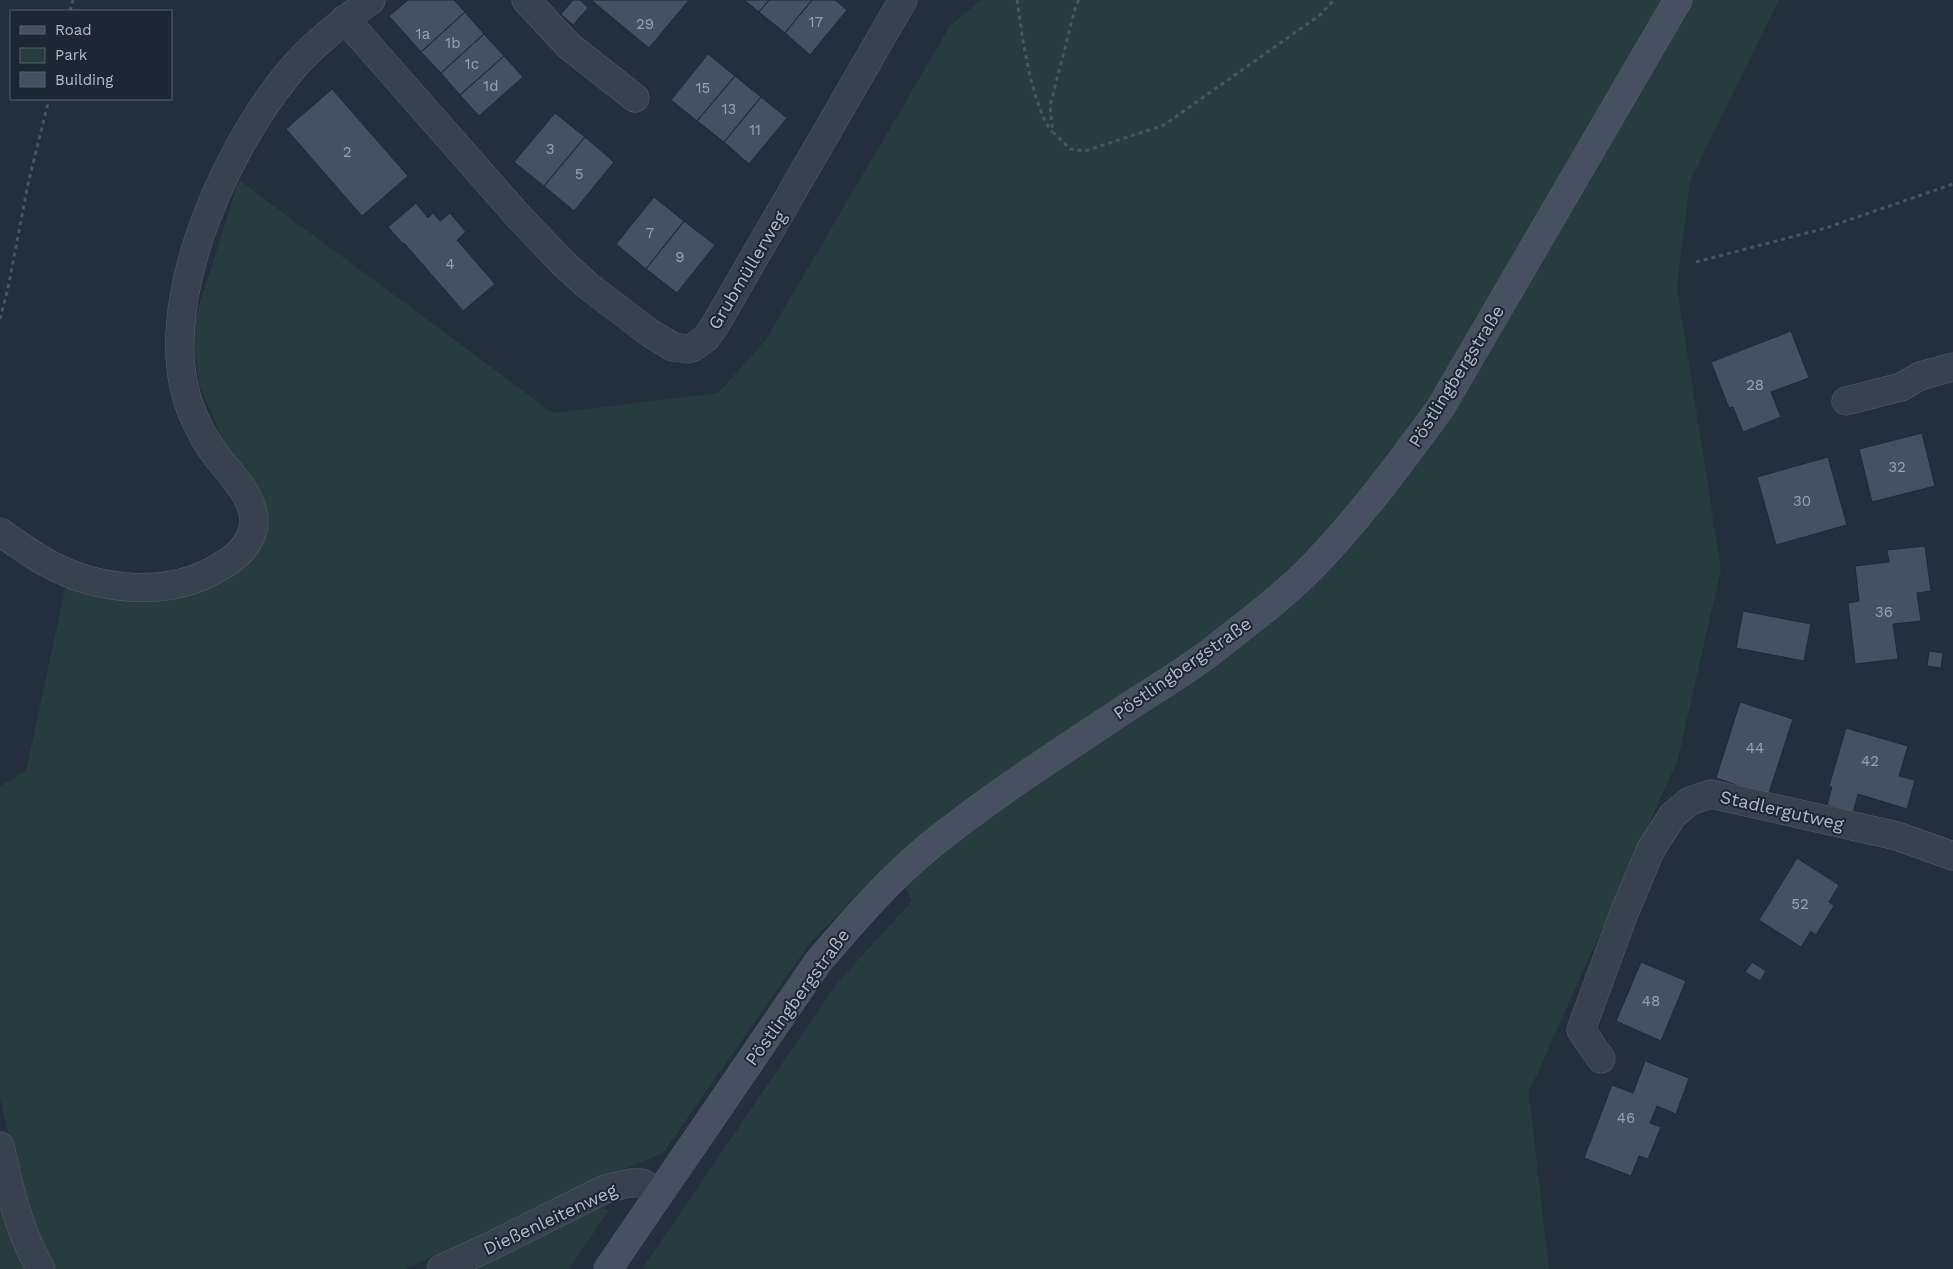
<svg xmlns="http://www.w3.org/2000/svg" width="1953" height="1269" font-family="'Work Sans',sans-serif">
<rect width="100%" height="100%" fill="#242f3e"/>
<path fill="#263c3f" d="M981,0H1779L1690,181L1677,287L1721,569L1678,759L1529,1092L1549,1269H642L837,983L912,901L891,860L810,943L663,1153L566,1193L494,1230L404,1269H55L34,1227L18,1175L0,1099V786L26,771L67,580L196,589L252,520L231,459L199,384L192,328L239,180L553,413L718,393L765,341L950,26Z
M0,1200L27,1269H0Z
M602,1208L609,1210L569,1269H473L592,1210Z"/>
<path fill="#455162" stroke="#1f2835" d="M408,0H454L465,12L421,52L389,16Z
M573,0H580L588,8L573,25L561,14Z
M591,0H689L649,48Z
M744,0H769L759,12Z
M769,0H812L785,33L759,12Z
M812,0H835L847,10L810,55L785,33Z
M465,12L484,34L441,73L421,52Z
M484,34L504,56L460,95L441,73Z
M708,54L735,76L697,121L671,100Z
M504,56L523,77L479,116L460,95Z
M735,76L761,97L724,142L697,121Z
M332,89L408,176L362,216L286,129Z
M761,97L787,118L749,164L724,142Z
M555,113L585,137L544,186L514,162Z
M585,137L614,162L574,211L544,186Z
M654,197L684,221L646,269L616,244Z
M416,203L428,218L433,213L440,221L450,213L466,232L457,240L495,284L463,311L404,243L403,244L388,227Z
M684,221L715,245L677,293L646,269Z
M1791,331L1809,378L1771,392L1781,417L1743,432L1733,407L1729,408L1711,362Z
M1922,433L1935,486L1872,502L1859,449Z
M1828,457L1847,525L1776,545L1757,477Z
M1925,546L1931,591L1917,593L1921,621L1893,624L1898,659L1855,664L1848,603L1859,601L1855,566L1889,562L1887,550Z
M1743,611L1811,624L1804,661L1736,648Z
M1929,651L1943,653L1941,668L1927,666Z
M1740,702L1793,719L1768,796L1716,778Z
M1846,728L1908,746L1899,776L1915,780L1907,809L1858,794L1853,813L1827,805L1832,787L1829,786Z
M1797,858L1839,885L1829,902L1834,906L1816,935L1811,931L1801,947L1759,920Z
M1641,962L1686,981L1661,1041L1616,1021Z
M1752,962L1766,971L1760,981L1745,972Z
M1645,1061L1689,1078L1676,1114L1657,1106L1650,1123L1661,1127L1648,1159L1639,1156L1631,1176L1584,1158L1612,1085L1633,1093Z"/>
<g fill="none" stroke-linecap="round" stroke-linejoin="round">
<g stroke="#565f6c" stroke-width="29">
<path id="minor" d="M526,0L569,46L635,98
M345,19L519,217L562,262L588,286L650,333L673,347L688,349L694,347L706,338L714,327L903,0
M1846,401L1901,387L1920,376L1953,367
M0,532C16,543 32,555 49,564C99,591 168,598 218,568C234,559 248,548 253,529C259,502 233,477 218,458C209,446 201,433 195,419C147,319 222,155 287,75C310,46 341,23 371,0
M1601,1059L1581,1030L1624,913L1651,849L1673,815L1690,801L1711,794L1897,836L1953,856
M0,1146C9,1187 19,1233 41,1269
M441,1269L487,1248L605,1189L630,1183H642L659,1194"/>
</g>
<g stroke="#565f6c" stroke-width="29">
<path id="secondary" d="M608,1269L818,962C854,920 889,879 932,844C997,792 1068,747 1137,701C1164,684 1192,667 1217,647C1250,621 1285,595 1314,565C1361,516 1401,462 1441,407L1678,0"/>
</g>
<path stroke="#44595c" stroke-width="3" stroke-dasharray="4 4" stroke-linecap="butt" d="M1017,0C1022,36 1031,104 1052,132
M1079,0L1076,5L1050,106L1053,132L1070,149L1085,151L1164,125L1320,15L1334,0
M70,11L73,0
M1696,262L1826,228L1953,184
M0,319L8,288L28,184L49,99"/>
<use href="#minor" stroke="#38414e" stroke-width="28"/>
<use href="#secondary" stroke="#465061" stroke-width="28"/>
</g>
<g text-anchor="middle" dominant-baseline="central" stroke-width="4" stroke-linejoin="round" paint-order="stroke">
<g font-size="15" fill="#98a1af">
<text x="816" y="22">17</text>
<text x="645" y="24">29</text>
<text x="423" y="34">1a</text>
<text x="453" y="43">1b</text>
<text x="472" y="64">1c</text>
<text x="491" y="86">1d</text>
<text x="703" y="88">15</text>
<text x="729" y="109">13</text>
<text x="755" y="130">11</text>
<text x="550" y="149">3</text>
<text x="347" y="152">2</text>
<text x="579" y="174">5</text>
<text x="650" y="233">7</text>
<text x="680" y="257">9</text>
<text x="450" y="264">4</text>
<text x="1755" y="385">28</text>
<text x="1897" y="467">32</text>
<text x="1802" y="501">30</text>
<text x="1884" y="612">36</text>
<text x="1755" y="748">44</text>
<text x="1870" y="761">42</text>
<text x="1800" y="904">52</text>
<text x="1651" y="1001">48</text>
<text x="1626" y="1118">46</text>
</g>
<g font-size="18" fill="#b4bcc9" stroke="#1d2633">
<text transform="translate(747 270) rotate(-59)">Grubmüllerweg</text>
<text transform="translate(1456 376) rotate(-58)">Pöstlingbergstraße</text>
<text transform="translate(1182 668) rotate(-35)">Pöstlingbergstraße</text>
<text transform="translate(1782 810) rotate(13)">Stadlergutweg</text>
<text transform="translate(797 997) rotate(-54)">Pöstlingbergstraße</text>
<text transform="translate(550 1219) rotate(-25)">Dießenleitenweg</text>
</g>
</g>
<rect x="10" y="10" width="162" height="90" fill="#1d2633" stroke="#59626f"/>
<rect x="20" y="26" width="25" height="8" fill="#465061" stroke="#59626f"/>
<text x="55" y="35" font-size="15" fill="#b4bcc9">Road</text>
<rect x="20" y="48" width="25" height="15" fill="#263c3f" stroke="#59626f"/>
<text x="55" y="60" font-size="15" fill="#b4bcc9">Park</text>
<rect x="20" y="72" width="25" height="15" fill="#455162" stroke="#59626f"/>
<text x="55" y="85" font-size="15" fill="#b4bcc9">Building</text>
</svg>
